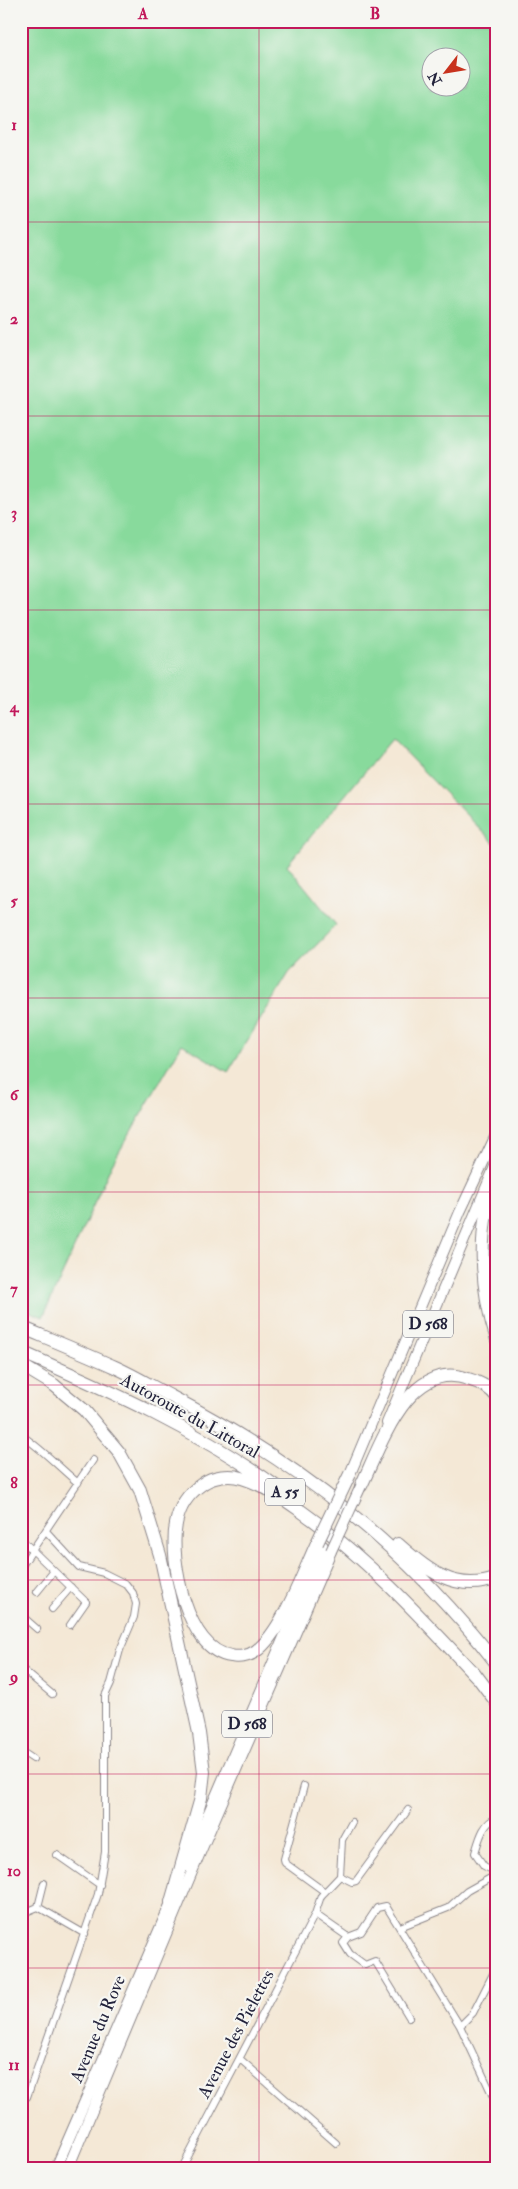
<svg xmlns="http://www.w3.org/2000/svg" width="518" height="2189" font-family="'IM FELL Double Pica',serif">
<rect width="100%" height="100%" fill="#f6f6f2"/>
<filter id="ink" filterUnits="userSpaceOnUse"><feTurbulence type="fractalNoise" baseFrequency=".02" numOctaves="2"/><feDisplacementMap in="SourceGraphic" scale="10" xChannelSelector="R" yChannelSelector="G"/><feConvolveMatrix kernelMatrix="1 2 1 2 8 2 1 2 1" color-interpolation-filters="sRGB"/></filter>
<filter id="wash" filterUnits="userSpaceOnUse"><feTurbulence type="fractalNoise" baseFrequency=".0096" numOctaves="4" result="noise"/><feDisplacementMap in="SourceGraphic" scale="20" xChannelSelector="R" yChannelSelector="G"/><feGaussianBlur stdDeviation="1.12" result="paint"/><feColorMatrix in="noise" values="0 0 0 0 0 0 0 0 0 0 0 0 0 0 0 0 0 1.4 0 .05"/><feComposite in="paint" operator="in"/></filter>
<g filter="url(#wash)">
<rect width="100%" height="100%" fill="#f4e8d6"/>
<path fill="#88da9c" stroke="#557e6c" fill-rule="evenodd" d="M21,21H497V846L392,739L287,865L336,925L289,973L228,1072L182,1044L112,1164L43,1317L21,1308ZM430,58H460V88H430Z"/>
</g>
<g filter="url(#ink)">
<g fill="none" stroke-linecap="round" stroke-linejoin="round">
<g stroke="#8b8588" stroke-width="8">
<path id="minor" d="M24,1437C44,1451 60,1468 78,1483
M21,1539L86,1602L70,1625
M21,1567L93,1460
M37,1592L54,1571
M52,1609L71,1587
M21,1615L37,1629
M21,1668L52,1694
M21,1751L33,1759
M304,1786L284,1859L285,1863L325,1892
M57,1855L100,1885
M494,1871L484,1866L475,1853C479,1840 483,1822 497,1818
M340,1876L352,1882L356,1881L408,1810
M340,1876L342,1840L352,1822
M38,1907L44,1883
M21,1914L38,1907L85,1934
M315,1914L321,1896L340,1876
M400,1927L448,1908L467,1891L492,1877L497,1863
M348,1937L343,1943L350,1954L365,1965L375,1961L409,2017
M460,2026L473,2013L497,1966
M240,2059L336,2143
M21,2101L27,2097L98,1894L105,1852V1696L111,1683L120,1650L134,1617L136,1604L133,1593L126,1584L104,1573L79,1567L46,1531
M182,2168L315,1914L348,1937L361,1932L377,1908L386,1906L460,2026L497,2105"/>
</g>
<g stroke="#8b8588" stroke-width="12">
<path id="primary" d="M387,1423L497,1162
M350,1474L460,1212L497,1133
M186,1866L323,1546
M56,2168L174,1896
M68,2168L202,1848L331,1551"/>
</g>
<g stroke="#8b8588" stroke-width="14">
<path id="motorway" d="M497,1175C476,1227 480,1288 497,1340
M21,1327C52,1340 84,1353 115,1367C135,1376 153,1387 172,1397C302,1465 407,1548 497,1664
M21,1352C111,1391 202,1432 281,1490
M21,1365L54,1385L84,1410L119,1452L140,1490L160,1555L199,1733L204,1772L201,1798L171,1902
M361,1486C380,1447 409,1357 468,1379C478,1382 491,1388 497,1397
M317,1543C303,1573 282,1632 256,1651C249,1656 239,1658 231,1656C187,1651 169,1560 176,1524C179,1507 189,1493 202,1484C213,1476 230,1474 242,1478C263,1484 284,1499 301,1511C367,1558 422,1618 477,1677
M398,1544C427,1570 456,1594 497,1578
M473,1671L497,1703"/>
</g>
<use href="#minor" stroke="#fff" stroke-width="6"/>
<use href="#primary" stroke="#fff" stroke-width="10"/>
<use href="#motorway" stroke="#fff" stroke-width="12"/>
<g stroke="#8b8588" stroke-width="12" stroke-linecap="butt">
<path id="primary-bridge" d="M331,1551L361,1486"/>
</g>
<g stroke="#8b8588" stroke-width="14" stroke-linecap="butt">
<path id="motorway-bridge" d="M317,1543L350,1474"/>
</g>
<use href="#primary-bridge" stroke="#fff" stroke-width="10"/>
<use href="#motorway-bridge" stroke="#fff" stroke-width="12"/>
</g>
</g>
<path fill="none" stroke="#c2185b" stroke-width="1" stroke-opacity="0.55" d="M259,21V2168M21,222H497M21,416H497M21,610H497M21,804H497M21,998H497M21,1192H497M21,1385H497M21,1580H497M21,1774H497M21,1968H497"/>
<g text-anchor="middle" dominant-baseline="central" stroke-width="4.5" stroke-linejoin="round" paint-order="stroke">
<g fill="#f6f6f2" stroke="#626272" stroke-width="1">
<rect x="403" y="1310.5" width="50" height="27" rx="4"/>
<rect x="265" y="1478.5" width="40" height="27" rx="4"/>
<rect x="222" y="1710.5" width="50" height="27" rx="4"/>
</g>
<g font-size="16" font-weight="bold" fill="#22223b">
<text x="428" y="1324">D 568</text>
<text x="285" y="1492">A 55</text>
<text x="247" y="1724">D 568</text>
</g>
<g font-size="18" fill="#22223b" stroke="#f6f6f2">
<text transform="translate(190 1416) rotate(29)">Autoroute du Littoral</text>
<text transform="translate(98 2029) rotate(-67)">Avenue du Rove</text>
<text transform="translate(236 2034) rotate(-62)">Avenue des Pielettes</text>
</g>
</g>
<rect width="518" height="2189" fill="none" stroke="#f6f6f2" stroke-width="55"/>
<g transform="translate(446 72) rotate(239)"><circle r="24" fill="#f6f6f2" stroke="#a1a1a9"/>
<path d="M0-4L9 19L0 12L-9 19Z" fill="#c8321e"/>
<text y="-8" font-size="14" font-weight="bold" text-anchor="middle" fill="#22223b">N</text>
</g>
<rect x="28" y="28" width="462" height="2134" fill="none" stroke="#c2185b" stroke-width="2"/>
<g font-size="16" text-anchor="middle" font-weight="bold" fill="#c2185b">
<text x="143" y="19">A</text>
<text x="375" y="19">B</text>
<text x="14" y="130">1</text>
<text x="14" y="324">2</text>
<text x="14" y="518">3</text>
<text x="14" y="712">4</text>
<text x="14" y="906">5</text>
<text x="14" y="1100">6</text>
<text x="14" y="1294">7</text>
<text x="14" y="1488">8</text>
<text x="14" y="1682">9</text>
<text x="14" y="1876">10</text>
<text x="14" y="2070">11</text>
</g>
</svg>
